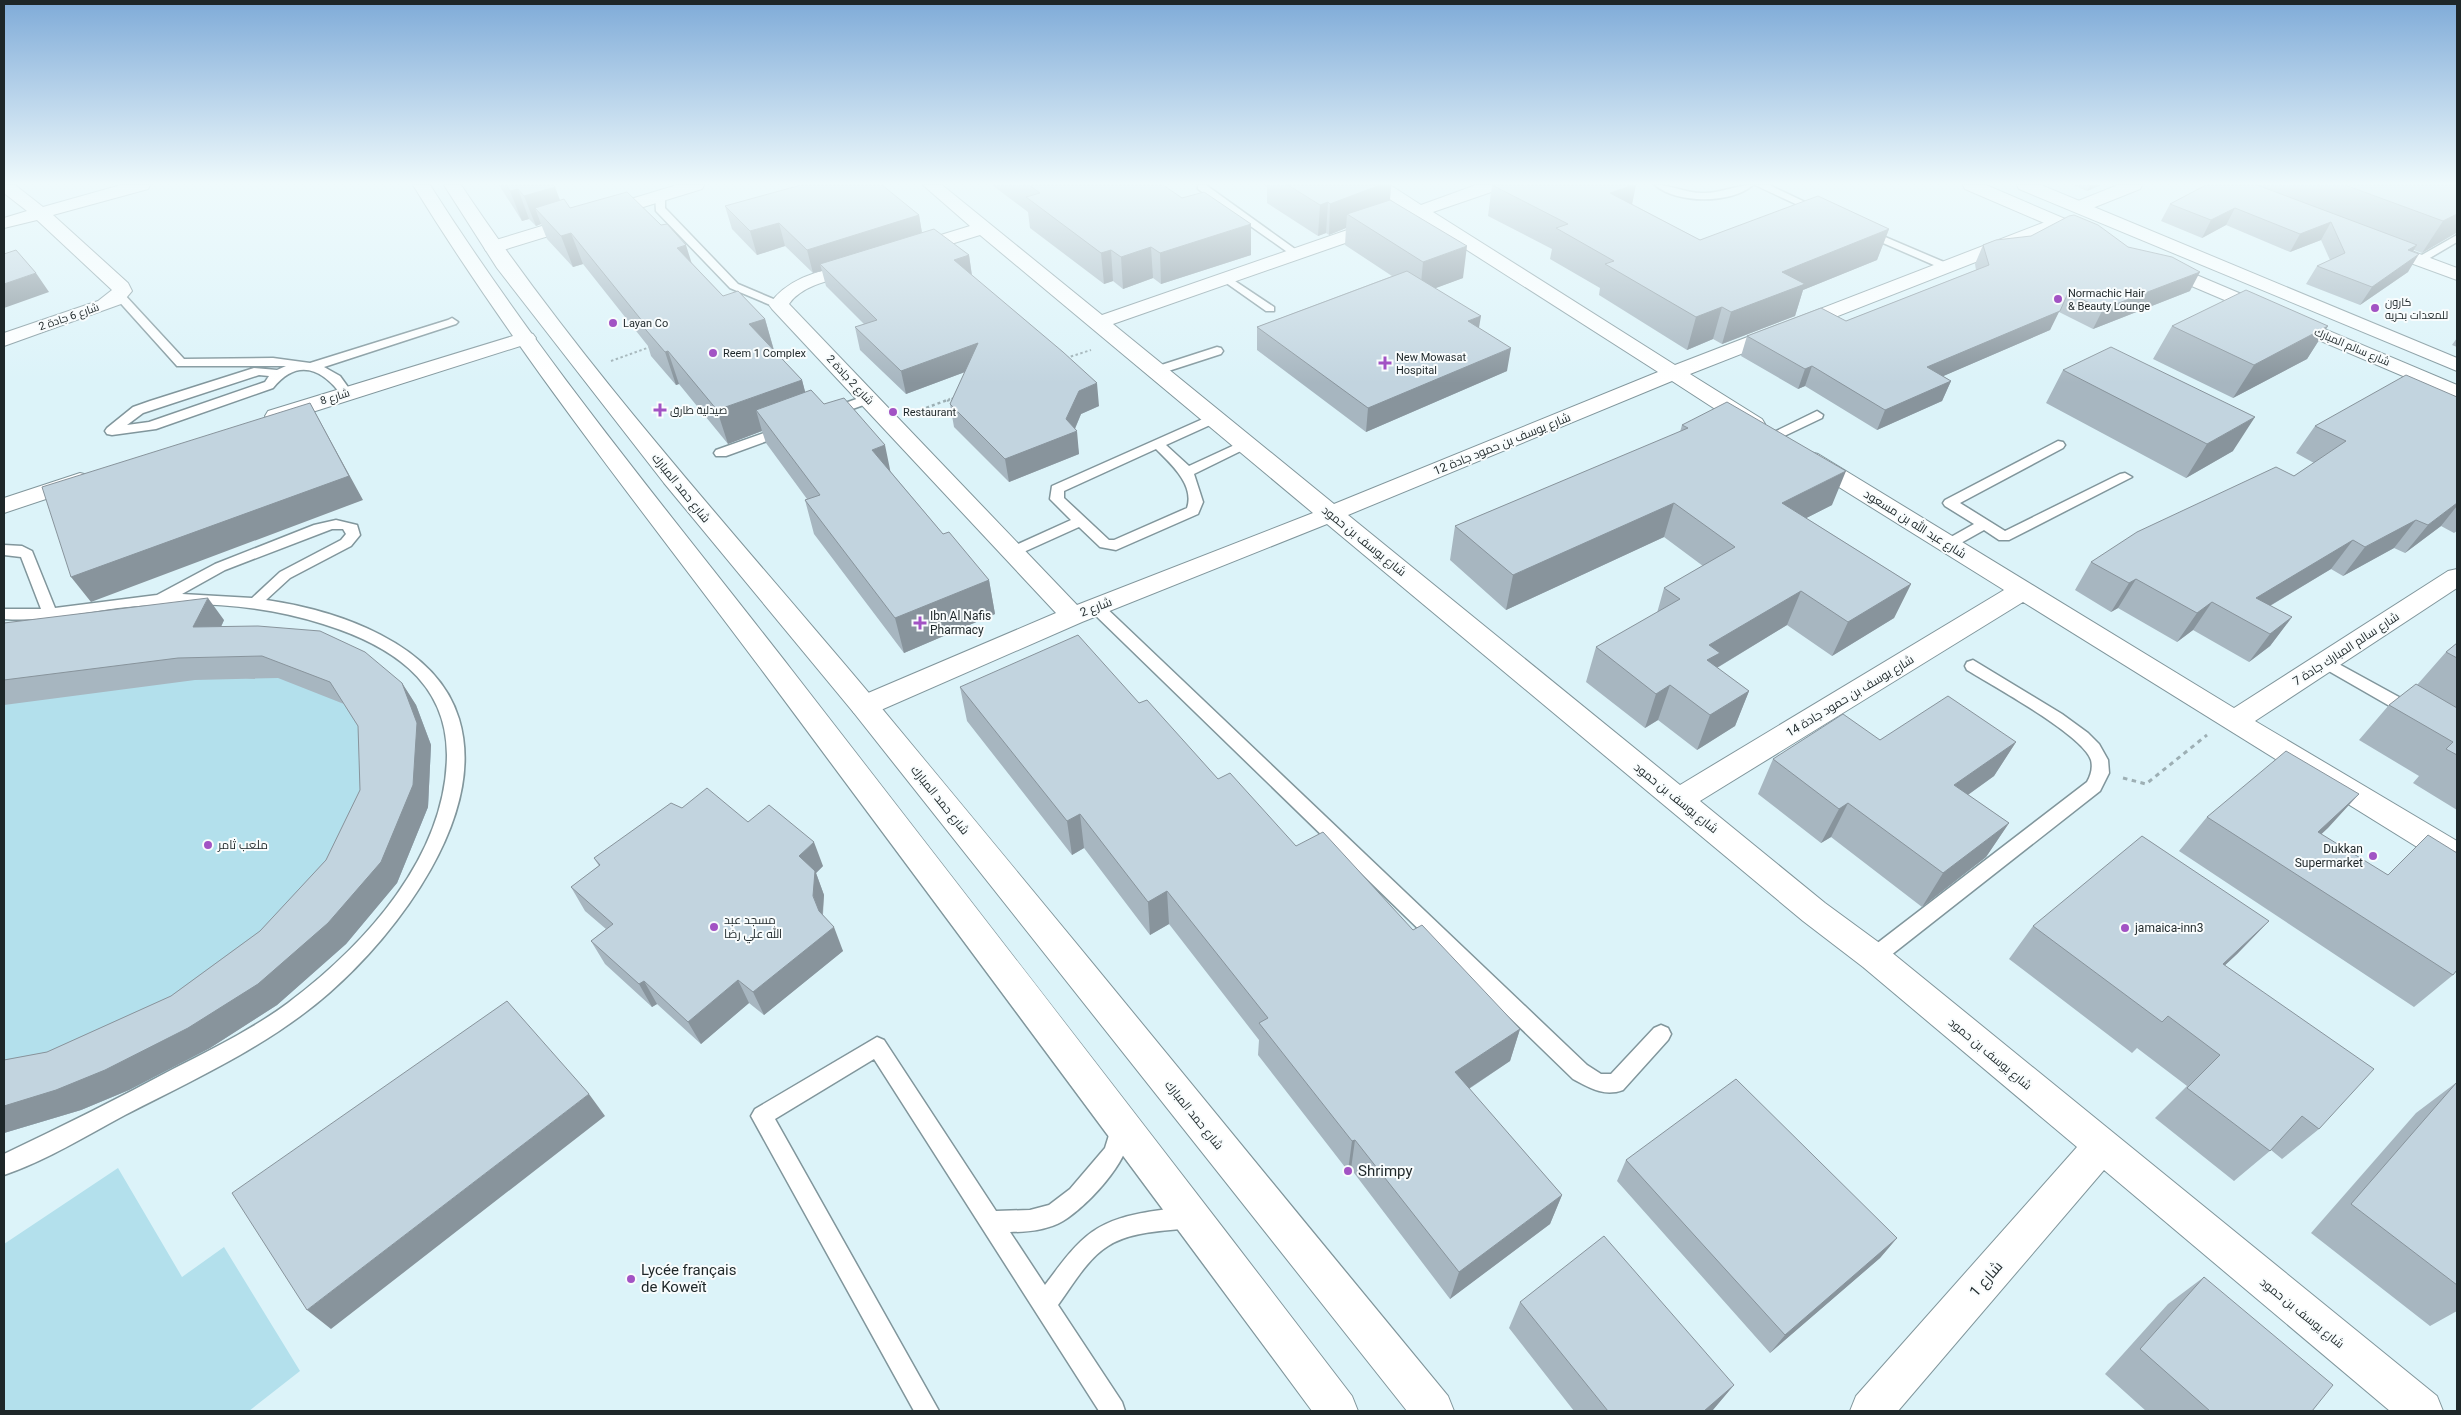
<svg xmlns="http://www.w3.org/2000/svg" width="2461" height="1415" font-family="Roboto,Cairo,sans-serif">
<rect width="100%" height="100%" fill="#dcf3f9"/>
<path fill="#b3e0ec" d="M224,620L210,649L379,674L416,705L431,745L428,807L397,883L346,944L277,1005L170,1073L81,1110L4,1133V647Z
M118,1168L182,1277L224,1247L300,1371L249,1411H4V1244Z"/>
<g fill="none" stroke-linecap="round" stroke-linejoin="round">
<g stroke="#81969c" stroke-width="3">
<path id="service" d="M1198,185H1206L1302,254L1297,257L1293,256L1198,189Z
M1655,185C1672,185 1685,193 1702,193C1720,194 1735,185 1753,185C1731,204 1677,204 1655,185Z
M1755,185H1769L1824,211L1819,214L1815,213Z
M660,192L665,195V208L738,284L783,303V307H775L730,288L656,211L655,195Z
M1864,228L1951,265L1953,267L1951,269H1943L1860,233V229Z
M2457,235V242L2423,262L2419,263L2413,260Z
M1226,275L1274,307V311H1266L1222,280L1220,278Z
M119,292L123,293L184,359L273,358L310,363L448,320L452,318L458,322L456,324L324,367L340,376L353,394L351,397H343C323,369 298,357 273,388L156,429L112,435L107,434L105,431L107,428L133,407L150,401L254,368L277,370L286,366H177L115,297L113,295ZM259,375L269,376L265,382L149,422L127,425L143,413Z
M1217,347L1221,348L1223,351L1221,354L1156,375L1150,371L1152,368Z
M868,395L872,396L874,399L872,402L830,417L824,413L825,410Z
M1817,411L1823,415L1822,418L1778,439H1768L1766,436Z
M1214,414L1219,415L1220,418L1219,421L1166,445L1189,466L1241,442H1251L1253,445L1194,474L1203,502L1198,514L1116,550L1100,547L1079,527L1017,555H1007L1005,552L1007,549L1071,520L1050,499L1052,486ZM1156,449C1171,464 1195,485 1187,508L1114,540H1109L1064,498V491Z
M784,426L789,427L791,430L789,433L726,456H716L714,453L716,450Z
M2058,441L2063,442L2065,445L2063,448L1960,503L2005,531L2120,474L2125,473L2132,477L2009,540H1999L1984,530L1952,548H1942L1940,545L1942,542L1974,524L1945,506L1943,503L1945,500Z
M336,520L357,525L360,535L351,546L290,578L266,600C336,610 437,643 459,719C488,815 397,934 329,993C270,1045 195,1079 125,1115C86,1136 45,1161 4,1175V1154C61,1127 117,1099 173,1069C212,1049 253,1029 288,1003C365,945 446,857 447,755C447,679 387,644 323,624C257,603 186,600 118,608C80,613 43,622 4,619V609H41L21,557L4,555V545L22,546L32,551L55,608L157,595L215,564L314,525ZM332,529H343L346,534L341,540L280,572L252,598L182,594L225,570Z
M1096,602L1101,603L1587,1065L1601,1074H1611L1654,1028L1661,1025L1668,1028L1671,1034L1668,1040L1623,1090C1604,1097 1590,1088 1573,1079L1091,611L1088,607L1091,603Z
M2326,657L2419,708L2421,712L2419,716L2413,718L2407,716L2320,666L2318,662L2320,658Z
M1973,660L2062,714L2088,733L2099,744L2108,760L2109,773L2100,791L1881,963L1874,965L1867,963L1864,957L1867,951L2087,782C2091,775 2093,768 2091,760C2083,735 1993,686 1967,670L1965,666L1967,662Z
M877,1037L884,1040L996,1211L1030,1210L1049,1205L1070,1189L1105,1148L1114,1119L1121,1116L1128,1119C1142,1150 1088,1206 1063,1221C1048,1230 1028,1232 1010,1232L1045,1285C1083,1234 1095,1219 1161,1210C1174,1208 1187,1204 1199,1209L1202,1217L1199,1225L1191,1228C1165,1231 1131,1231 1108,1246C1087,1259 1072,1286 1058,1305L1122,1402L1125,1411H1099L874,1059L775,1119L939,1411H914L751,1116L755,1109Z"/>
</g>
<g stroke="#81969c" stroke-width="2">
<path id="minor" d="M4,185H15L43,207L121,185H150L148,189L53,215L128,283L132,291L121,304L4,346V333L98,301L112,290L37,220L4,228V218L27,211L4,193Z
M677,185H704L702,189L500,251H486L484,247L486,243Z
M923,185H942L1102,315L1405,210L1370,185H1390L1421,205L1476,185H1502L1500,189L1433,212L1675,365L2053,219H2065L2068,223L2065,227L1690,374L1762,419L1765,424L1762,429L1754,431L1746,429L1672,381L1348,515L1680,785L2004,590L1802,464L1799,459L1802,454L1810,452L1818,454L2234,708L2448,571L2457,569V588L2255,721L2457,841V868L2446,865L2023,602L1700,801L1825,903L1885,947L2437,1396L2443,1411H2390L2104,1170L1898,1411H1850L1856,1396L2077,1147L1863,967L1803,921L1327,524L1082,622L874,713L864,716L854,713L850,706L854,699L1056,613L772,309L769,305C789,275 826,270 859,261L866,263L868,267L866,271C842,278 804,282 789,304L1077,605L1313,513L980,235L919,254H905L903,250L905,246L970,226ZM1417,218L1658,372L1334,504L1113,324Z
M2118,185H2142L2140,189L2085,211H2073L2070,207L2073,203Z
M2382,240L2457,268V280L2375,250L2373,246L2375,242Z
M526,332L533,334L536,338L533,342L284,421L276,423L268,421L265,416L268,411Z
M80,473L88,475L92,480L88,485L4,513V498Z"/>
</g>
<g stroke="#81969c" stroke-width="2">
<path id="secondary" d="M413,185H430C538,355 668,511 791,669C979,911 1166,1153 1352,1396L1358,1411H1312C1129,1163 945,916 761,669C642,510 517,354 413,185Z
M444,185H461C583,368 733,531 874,699C1067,930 1256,1164 1448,1396L1454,1411H1407L854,713L664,483L497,268Z
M1963,185H1986L2098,233L2101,237L2098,241H2086L1965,189Z
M2017,185H2041L2457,358V371L2019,189Z
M2161,260L2457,385V399L2154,270L2152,266L2154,262Z"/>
</g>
<path stroke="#9dafb4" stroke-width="2" stroke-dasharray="2.5 2.5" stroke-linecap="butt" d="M1066,358L1091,350
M611,361L650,347
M947,401L954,398"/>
<path stroke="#9dafb4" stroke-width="2.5" stroke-dasharray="3 3" stroke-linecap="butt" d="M915,412L950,399"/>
<path stroke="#9dafb4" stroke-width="3" stroke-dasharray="4.5 4.5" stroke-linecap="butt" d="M2123,778L2146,784L2207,735"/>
<use href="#service" fill="#fff" fill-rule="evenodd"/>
<use href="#minor" fill="#fff" fill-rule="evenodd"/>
<use href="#secondary" fill="#fff" fill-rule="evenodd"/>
</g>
<path fill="#a7b6c0" d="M499,185H554L560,200L570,208L692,263L723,296L765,319L774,350L802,380L805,392L824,404L891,472L943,534L989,580L995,614L904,653L814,534L805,500L807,499L766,443L762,431L728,444L679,384L676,385L651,356L648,346L583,264L573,267L547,239L541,224L536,226L529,219L522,221Z
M992,185H1163L1251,255L1161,284L1153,278L1123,289L1113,281L1104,284L1030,228L1028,212Z
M1265,185H1391L1390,200L1463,278L1435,288L1479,328L1507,371L1366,432L1257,350V327L1392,276L1345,245L1346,228L1329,235L1326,233L1318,236L1267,203V187Z
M1492,185L1632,204L1700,240L1889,229L1877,260L1803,290L1795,316L1722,344L1713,339L1687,350L1599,295L1600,288L1550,259L1552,249L1488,216Z
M2073,185H2101L2087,191Z
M2206,185H2457V234L2456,233L2422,253L2414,250L2413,252L2408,272L2360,305L2306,284L2317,266L2330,260L2321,240L2290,252L2226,225L2202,238L2161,221L2170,204Z
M725,206L919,215L922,233L969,255L972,275L1099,406L1081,414L1075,429L1079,454L1009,482L954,427L950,404L965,372L906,394L860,350L855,327L864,324L826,286L822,271L813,273L785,246L757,255L732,229Z
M1983,245L2128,247L2190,291L2093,329L2059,312L2050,330L1943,376L1951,381L1942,401L1877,430L1805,386L1798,389L1741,356L1747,336L1846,321L1976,270L1975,264Z
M2172,326H2328L2307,359L2233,398L2153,359Z
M2457,338V347L2452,345Z
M2063,370L2233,451L2186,478L2046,403Z
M2457,397V531L2454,533L2441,526L2405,553L2394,548L2343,576L2331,569L2270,606L2292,617L2270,646L2249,662L2193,630L2177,642L2118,608L2111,612L2075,590L2091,562L2294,476L2314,463L2296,453L2315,426Z
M1682,425L1832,505L1806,518L1911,584L1894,618L1832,656L1787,625L1717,668L1749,691L1735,726L1697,750L1658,720L1645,728L1586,682L1596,647L1657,613L1664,588L1703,566L1664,537L1506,610L1450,560L1455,526L1680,432Z
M224,620L221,627L402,683L416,705L431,745L428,807L397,883L346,944L277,1005L210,1048L129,1090L81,1110L4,1133V1060L47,1052L171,996L260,931L326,860L360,790L358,726L344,704L278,678L195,680L4,705V623Z
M2457,643V810L2413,783L2419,776L2359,740L2389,705L2417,685L2446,652Z
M960,687L1139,703L1218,779L1296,846L1413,930L1520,1029L1510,1061L1469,1089L1562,1195L1550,1224L1450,1299L1351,1169L1348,1171L1258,1055L1259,1040L1169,924L1150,935L1084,848L1072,855L967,721Z
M1880,740L2016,742L1994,776L1968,795L2009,823L1986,857L1922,907L1831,837L1821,843L1758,794L1773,759Z
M2359,794L2321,834L2453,975L2414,1007L2179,851L2207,817Z
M682,808L748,822L823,866L816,873L824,895L823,915L843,951L764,1015L749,1003L701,1044L657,1004L652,1007L605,964L591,941L606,929L585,911L571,887L599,866L594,858Z
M2269,921L2237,954L2225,965L2319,1129L2282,1159L2271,1150L2234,1181L2155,1118L2187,1086L2137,1048L2132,1053L2009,959L2033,926Z
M2457,1082V1311L2430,1326L2311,1233L2416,1113Z
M1626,1160L1897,1238L1880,1258L1770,1353L1617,1181Z
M2204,1277L2312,1411H2146L2105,1374L2168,1304Z
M1520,1302L1734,1385L1712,1411H1574L1509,1328Z"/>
<path fill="#88949c" d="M1380,185H1391L1389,211L1347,214L1346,228L1329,235L1330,204Z
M1633,185H1636L1630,215L1610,193Z
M2090,185H2101L2087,191Z
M555,187L566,217L535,208L541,224L536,226L524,196Z
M518,189L529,219L522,221L510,191Z
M1328,202L1326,233L1318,236L1320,205Z
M2235,208L2226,225L2202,238L2211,220Z
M2457,214V232L2456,233L2422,253L2443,221Z
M919,215L923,239L820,264L822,271L813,273L807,250Z
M2331,222L2321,240L2290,252L2300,234Z
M779,223L785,246L757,255L750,231Z
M1251,224V255L1161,284L1160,253Z
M1889,229L1877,260L1803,290L1795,316L1722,344L1731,312L1782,272Z
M571,233L583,264L573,267L561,236Z
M686,245L696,277L677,248Z
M2417,245L2406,262L2408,250Z
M1467,246L1463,278L1420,294L1423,262Z
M1151,247L1153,278L1123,289L1121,257Z
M1111,250L1113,281L1104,284L1101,253Z
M2419,254L2408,272L2360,305L2372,287Z
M969,255L972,277L954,260Z
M2200,272L2190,291L2093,329L2103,309Z
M36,273L49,292L4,308V284Z
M2068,293L2050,330L1918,387L1927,367Z
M1722,307L1713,339L1687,350L1696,317Z
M1481,316L1477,339L1468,321Z
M765,319L774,351L749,324Z
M2328,326L2307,359L2233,398L2254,365Z
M978,343L981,366L906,394L901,371Z
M1511,348L1507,371L1366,432L1368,408Z
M668,351L679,384L676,385L665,352Z
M1812,366L1805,386L1798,389L1805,369Z
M802,380L811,414L756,410L762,431L728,444L717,410Z
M1951,381L1942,401L1877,430L1885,410Z
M1097,383L1099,406L1081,414L1073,433L1077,431L1079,454L1009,482L1005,459L1066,419L1079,391Z
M310,403L363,500L91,602L71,577Z
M2255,417L2233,451L2186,478L2207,444Z
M885,445L892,479L872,450Z
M1846,471L1832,505L1769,537L1782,503Z
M1674,503L1664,537L1506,610L1513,575Z
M2457,503V506L2441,526L2405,553L2428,525Z
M2416,520L2394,548L2343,576L2365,547Z
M2353,540L2331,569L2246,620L2256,598Z
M2136,579L2118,608L2111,612L2129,583Z
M989,580L995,614L904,653L895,618Z
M1911,584L1894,618L1832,656L1848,622Z
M1801,591L1787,625L1713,670L1695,695L1709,645Z
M208,598L224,620L210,650L193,627Z
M2212,602L2193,630L2177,642L2197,613Z
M2292,617L2270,646L2249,662L2270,634Z
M402,683L416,705L431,745L428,807L397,883L346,944L277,1005L210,1048L129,1090L81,1110L4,1133V1106L381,862Z
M1670,685L1658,720L1645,728L1656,694Z
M1749,691L1735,726L1697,750L1710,715Z
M2016,742L1994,776L1934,819L1954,785Z
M2359,794L2328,828L2287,866L2318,832Z
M1848,803L1831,837L1821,843L1839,809Z
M1080,814L1084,848L1072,855L1067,821Z
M2009,823L1986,857L1922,907L1943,873Z
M814,842L823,866L816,873L824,895L822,920L799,856Z
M1167,891L1169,924L1150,935L1148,902Z
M2269,921L2237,954L2192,996L2223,964Z
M834,927L843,951L764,1015L753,992Z
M738,980L749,1003L701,1044L688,1022Z
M644,981L657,1004L652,1007L639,984Z
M1520,1029L1510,1061L1447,1103L1455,1072Z
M589,1094L605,1116L331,1329L307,1310Z
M1355,1140L1351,1169L1348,1171L1352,1141Z
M1562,1195L1550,1224L1450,1299L1459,1272Z
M1897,1238L1880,1258L1770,1353L1785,1335Z
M1734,1385L1712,1411H1704Z"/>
<path fill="#c2d4df" stroke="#88949c" d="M506,185H554L555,187L524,196L518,189L510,191Z
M801,185H882L919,215L807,250L779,223L750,231L725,206Z
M1029,185H1163L1182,198L1204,192L1251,224L1160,253L1151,247L1121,257L1111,250L1101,253L1026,197L1040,193Z
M1288,185H1380L1330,204L1328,202L1320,205Z
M1492,185H1633L1610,193L1700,240L1818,196L1889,229L1782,272L1805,284L1731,312L1722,307L1696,317L1605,264L1614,261L1556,228L1568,224Z
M2206,185H2257L2417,245L2408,250L2419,254L2372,287L2317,266L2345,253L2331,222L2300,234L2235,208L2211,220L2170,204Z
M2345,185H2457V214L2443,221Z
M627,192L661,225L667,224L686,245L677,248L723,296L738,291L765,319L749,324L802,380L717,410L668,351L665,352L640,323L643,322L571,233L561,236L535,208L564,199L570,208Z
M1390,200L1467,246L1423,262L1347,214Z
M2074,215L2098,225L2128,247L2172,257L2200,272L2103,309L2068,293L2060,311L1927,367L1951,381L1885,410L1812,366L1805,369L1747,336L1821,308L1846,321L1989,265L1983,245L1996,240L2031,236L2069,216Z
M934,229L969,255L954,260L1063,352L1097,383L1079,391L1066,419L1077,431L1005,459L950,404L978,343L901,371L855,327L877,320L820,264Z
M16,250L36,273L4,284V254Z
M1407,271L1481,316L1468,321L1511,348L1368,408L1257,327Z
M2246,290L2328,326L2254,365L2172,326Z
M2111,347L2255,417L2207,444L2063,370Z
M2406,375L2457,397V503L2428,525L2416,520L2365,547L2353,540L2256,598L2292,617L2270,634L2212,602L2197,613L2136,579L2129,583L2091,562L2137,532L2276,467L2294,476L2346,441L2315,426Z
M811,390L824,404L844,398L885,445L872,450L943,534L949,532L989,580L895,618L805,500L820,495L756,410Z
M1727,402L1846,471L1782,503L1911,584L1848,622L1801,591L1709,645L1720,653L1707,660L1749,691L1710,715L1670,685L1656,694L1596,647L1680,599L1664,588L1735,547L1674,503L1513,575L1455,526L1688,428L1682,425Z
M310,403L349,476L71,577L42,487Z
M208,598L193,627L258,626L320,631L365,652L402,683L417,723L413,785L381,862L328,923L258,984L188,1028L105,1070L56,1090L4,1106V1060L47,1052L171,996L260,931L326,860L360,790L358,726L330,682L262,656L178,658L4,680V623Z
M1078,635L1139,703L1147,700L1218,779L1230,773L1296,846L1323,832L1413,930L1422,925L1520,1029L1455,1072L1562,1195L1459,1272L1355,1140L1352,1141L1259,1023L1268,1018L1167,891L1148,902L1080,814L1067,821L960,687Z
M2457,643V658L2446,652Z
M2416,684L2457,708V755L2446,749L2453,742L2389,705Z
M1948,696L2016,742L1954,785L2009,823L1943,873L1848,803L1839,809L1773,759L1843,714L1880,740Z
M2286,751L2359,794L2318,832L2388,875L2428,835L2457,853V970L2453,975L2207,817Z
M707,788L748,822L769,805L814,842L799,856L815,871L813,896L819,911L834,927L753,992L738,980L688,1022L644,981L639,984L591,941L613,924L571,887L600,865L594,858L671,803L682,808Z
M2142,836L2269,921L2223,964L2374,1069L2319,1129L2302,1116L2270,1151L2187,1088L2220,1055L2168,1016L2162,1022L2033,926Z
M507,1001L589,1094L307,1310L232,1193Z
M1736,1079L1897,1238L1785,1335L1626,1160Z
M2457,1082V1285L2351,1204Z
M1604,1236L1734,1385L1704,1411H1608L1520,1302Z
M2204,1277L2333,1385L2312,1411H2210L2140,1349Z"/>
<linearGradient id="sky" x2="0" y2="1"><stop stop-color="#7fabd8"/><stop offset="0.48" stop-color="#effafc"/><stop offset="1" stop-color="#effafc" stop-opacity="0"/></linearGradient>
<rect width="2461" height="383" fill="url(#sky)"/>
<g fill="#a253c4" stroke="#f8fcfd" stroke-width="2">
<circle cx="2058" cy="299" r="5"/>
<circle cx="2375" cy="308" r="5"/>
<circle cx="613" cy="323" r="5"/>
<circle cx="713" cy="353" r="5"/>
<path d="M1382.5 355.5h5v5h5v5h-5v5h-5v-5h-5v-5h5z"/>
<path d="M657.5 402.5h5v5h5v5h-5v5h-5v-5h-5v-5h5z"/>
<circle cx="893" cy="412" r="5"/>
<path d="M917.5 615.5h5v5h5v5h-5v5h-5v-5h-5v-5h5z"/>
<circle cx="208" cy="845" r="5"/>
<circle cx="2373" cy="856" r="5"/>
<circle cx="714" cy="927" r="5"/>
<circle cx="2125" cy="928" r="5"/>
<circle cx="1348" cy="1171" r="5"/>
<circle cx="631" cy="1279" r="5"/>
</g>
<g text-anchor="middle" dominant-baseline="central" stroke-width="4" stroke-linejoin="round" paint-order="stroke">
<g font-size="11" fill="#1e2729" stroke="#f8fcfd" text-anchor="start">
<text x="2068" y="293">Normachic Hair<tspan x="2068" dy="13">&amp; Beauty Lounge</tspan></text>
<text x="2385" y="302">کارون<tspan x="2385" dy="13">للمعدات بحریه</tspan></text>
<text x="623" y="323">Layan Co</text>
<text x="723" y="353">Reem 1 Complex</text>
<text x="1396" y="357">New Mowasat<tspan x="1396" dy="13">Hospital</tspan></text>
<text x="670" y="410">صيدلية طارق</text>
<text x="903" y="412">Restaurant</text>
</g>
<g font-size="11" fill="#1e2729" stroke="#f8fcfd">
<text transform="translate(69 317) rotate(-19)">شارع 6 جادة 2</text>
<text transform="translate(2352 347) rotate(23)">شارع سالم المبارك</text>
<text transform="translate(850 380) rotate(47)">شارع 2 جادة 2</text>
<text transform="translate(335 397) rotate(-17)">شارع 8</text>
</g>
<g font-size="12" fill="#1e2729" stroke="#f8fcfd">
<text transform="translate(1502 444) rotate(-22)">شارع يوسف بن حمود جادة 12</text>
<text transform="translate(681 488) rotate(51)">شارع حمد المبارك</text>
<text transform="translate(1915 524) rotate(32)">شارع عبد الله بن مسعود</text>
<text transform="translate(1364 541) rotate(39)">شارع يوسف بن حمود</text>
<text transform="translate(1096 607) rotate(-21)">شارع 2</text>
<text transform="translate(2346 649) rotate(-33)">شارع سالم المبارك جادة 7</text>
<text transform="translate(1850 696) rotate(-31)">شارع يوسف بن حمود جادة 14</text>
<text transform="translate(1676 798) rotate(39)">شارع يوسف بن حمود</text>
<text transform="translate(940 800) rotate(51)">شارع حمد المبارك</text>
<text transform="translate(1990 1054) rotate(40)">شارع يوسف بن حمود</text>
<text transform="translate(1194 1115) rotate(51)">شارع حمد المبارك</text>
<text transform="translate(2302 1313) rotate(39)">شارع يوسف بن حمود</text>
</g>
<g font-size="12" fill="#1e2729" stroke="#f8fcfd" text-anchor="start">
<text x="930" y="616">Ibn Al Nafis<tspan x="930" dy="14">Pharmacy</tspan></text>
<text x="218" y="845">ملعب ثامر</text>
<text x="2363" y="849" text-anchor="end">Dukkan<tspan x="2363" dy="14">Supermarket</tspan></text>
<text x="724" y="920">مسجد عبد<tspan x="724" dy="14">الله علي رضا</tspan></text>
<text x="2135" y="928">jamaica-inn3</text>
</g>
<g font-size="15" fill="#1e2729" stroke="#f8fcfd" text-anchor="start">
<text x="1358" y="1171">Shrimpy</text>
<text x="641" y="1270">Lycée français<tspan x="641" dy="17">de Koweït</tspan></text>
</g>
<g font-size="15" fill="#1e2729" stroke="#f8fcfd">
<text transform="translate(1986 1279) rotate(-49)">شارع 1</text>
</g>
</g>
<rect width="2461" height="1415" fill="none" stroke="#1e2729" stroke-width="10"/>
</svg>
